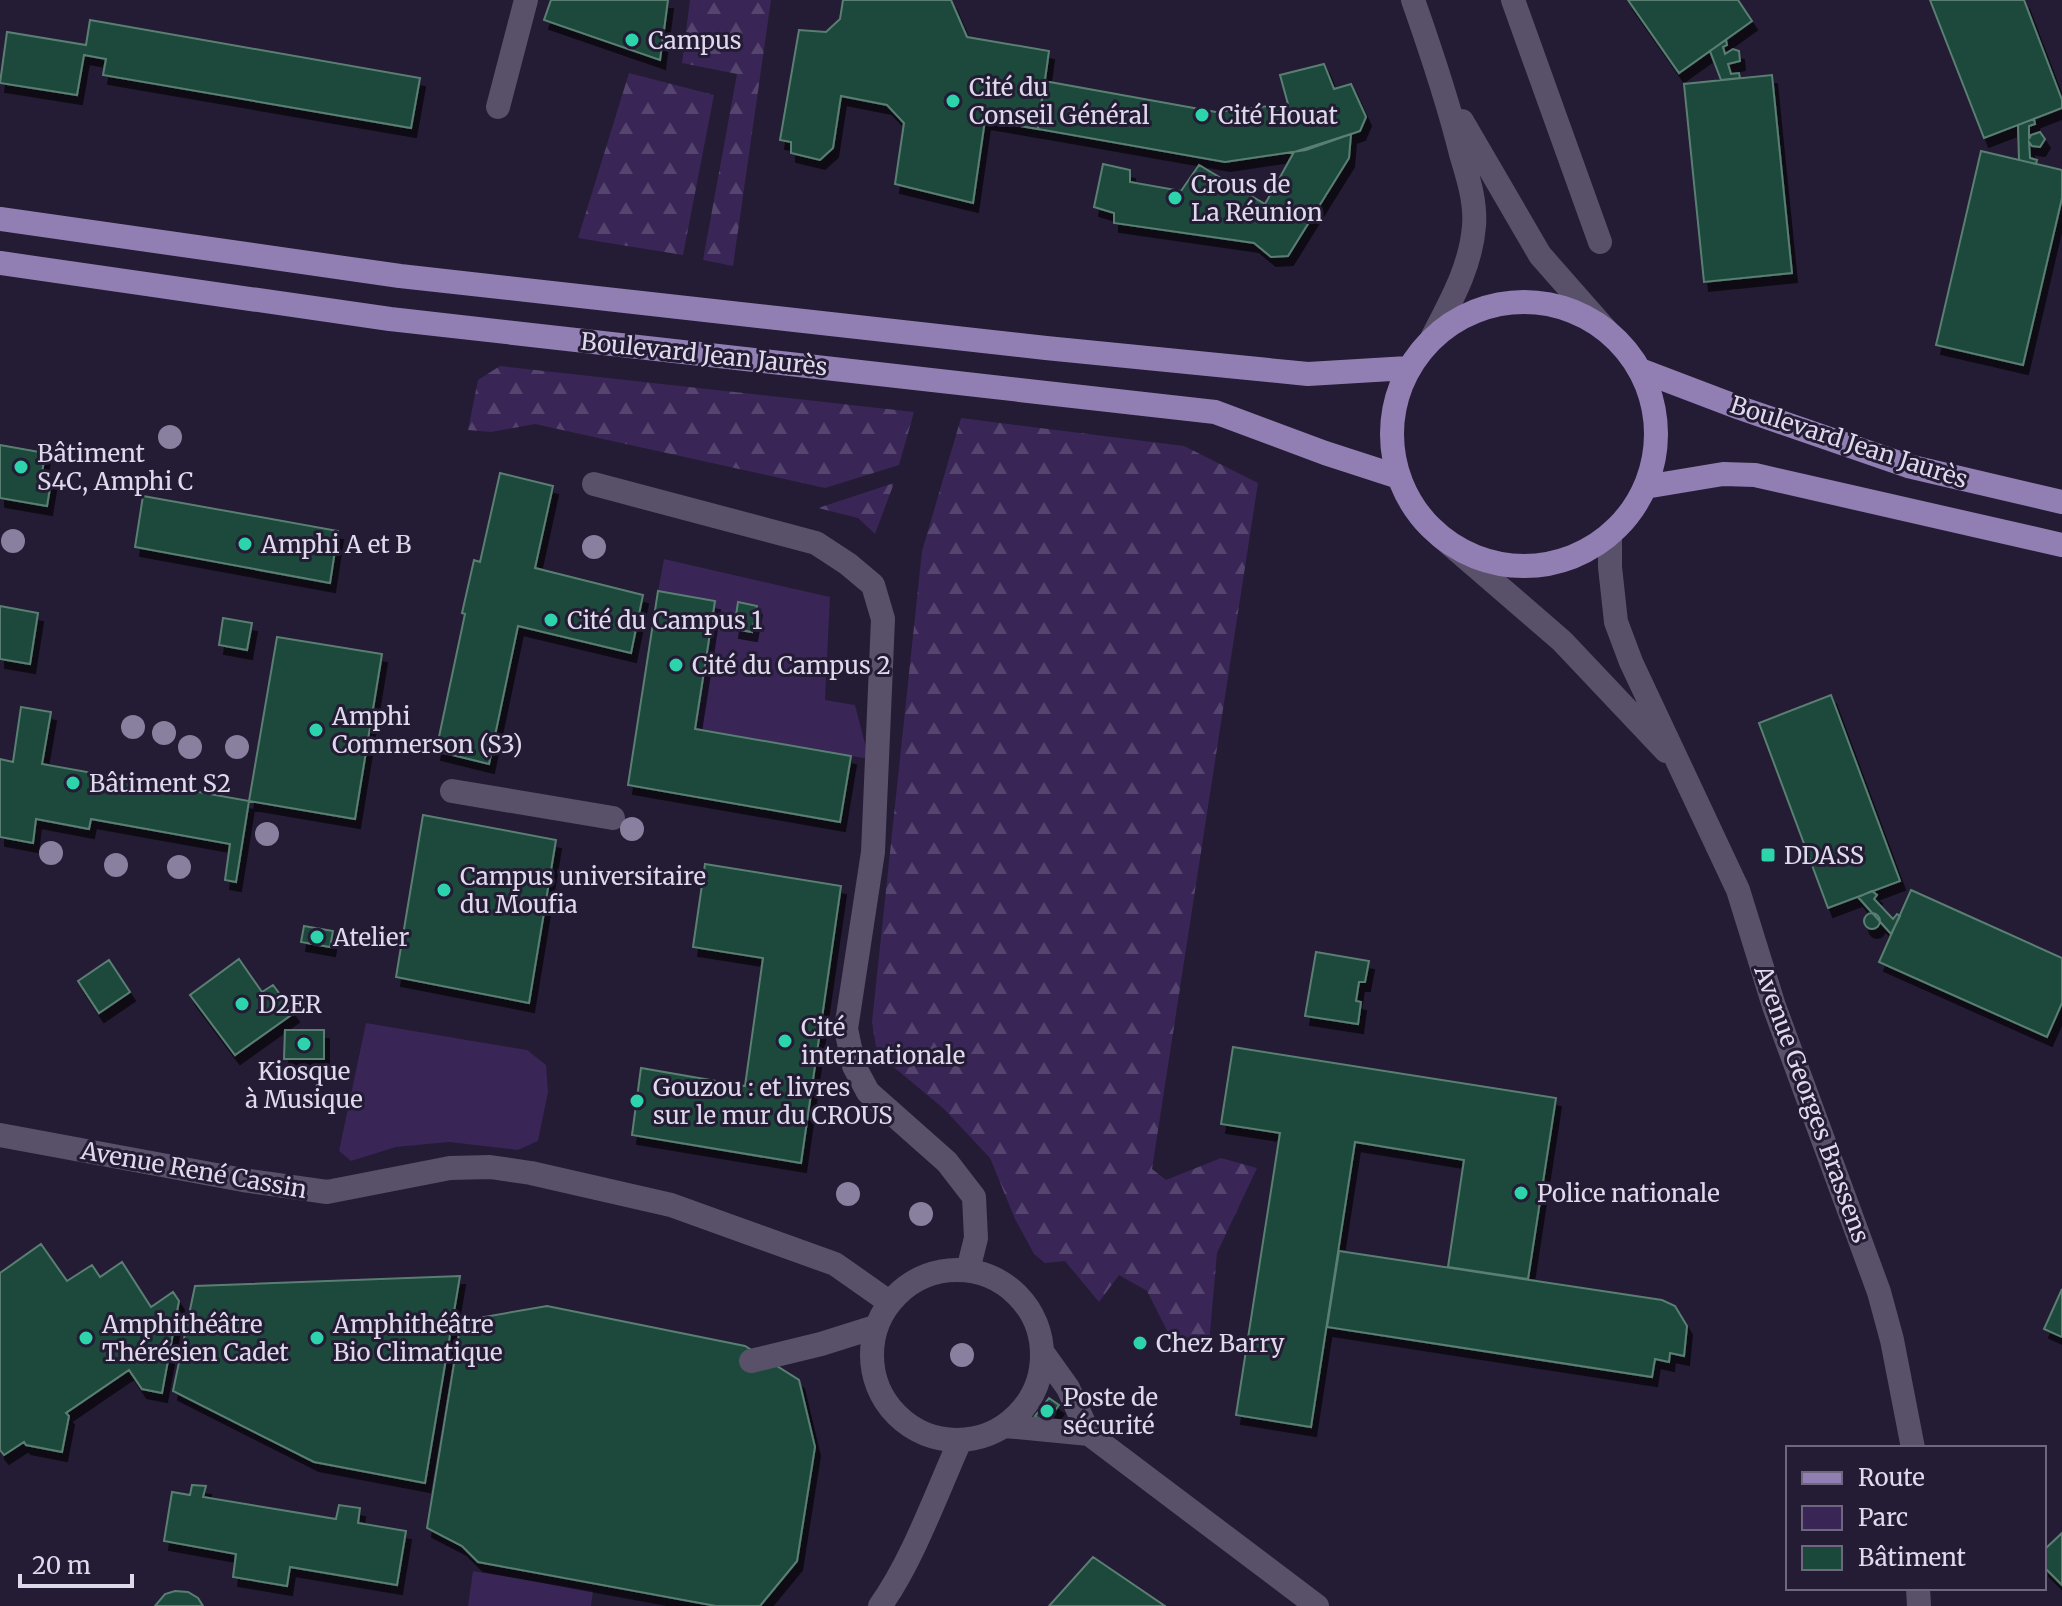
<svg xmlns="http://www.w3.org/2000/svg" width="2062" height="1606" font-family="Merriweather,serif">
<defs>
<pattern id="forest-firs" width="22" height="20" patternUnits="userSpaceOnUse" patternTransform="scale(2)"><rect width="22" height="20" fill="#392556"/><path d="M5 1l3.5 6h-7zM16 11l3.5 6h-7z" fill="#55446e"/></pattern>
<filter id="shadow"><feDropShadow dx="5" dy="9" stdDeviation="0" flood-color="#0009"/></filter>
</defs>
<rect width="100%" height="100%" fill="#241b34"/>
<path fill="#392556" d="M664,559L830,597L825,700L855,705L869,759L695,729L715,601L658,591Z
M366,1023L527,1050L546,1065L548,1092L538,1141L518,1150L449,1142L396,1147L351,1161L339,1151Z
M473,1571L593,1591L591,1606H468Z"/>
<path fill="url(#forest-firs)" d="M690,0H771L733,266L703,260L737,74L682,63Z
M629,73L714,95L683,255L578,238Z
M500,366L914,412L899,465L825,488L535,424L491,432L468,430L478,380Z
M961,418L1184,446L1258,483L1152,1169L1166,1180L1221,1158L1257,1168L1217,1253L1208,1355L1178,1352L1147,1291L1119,1275L1099,1302L1065,1261L1045,1263L1034,1254L1015,1219L990,1158L944,1109L877,1053L872,1022L922,551Z
M894,483L875,534L858,518L818,508Z"/>
<path fill="#1a493b" stroke="#5a7f72" stroke-width="2" filter="url(#shadow)" d="M551,0H668L660,60L544,20Z
M843,0H951L967,37L1049,51L1038,129L985,120L973,203L895,184L904,123L887,105L841,96L833,148L820,160L791,153V142L780,140L799,30L826,32L840,19Z
M1628,0H1738L1752,21L1679,73Z
M1930,0H2024L2062,100V108L1984,138Z
M90,20L420,78L411,128L103,75L106,59L84,55L77,95L0,83L7,32L86,45Z
M1726,40L1727,45L1723,47L1725,54L1733,49L1739,51L1740,61L1728,64L1731,74L1739,73L1740,78L1721,80L1710,51Z
M1324,64L1334,89L1351,84L1366,117L1360,131L1306,150L1225,162L1038,129L1044,81L1216,112L1288,104L1280,75Z
M1772,75L1792,273L1704,282L1684,84Z
M2034,119L2035,124L2029,126V139L2031,135L2040,132L2045,139L2040,147L2032,146L2029,142L2030,158L2037,160L2036,164L2019,160L2018,125Z
M1351,134L1349,158L1288,256L1271,257L1254,243L1114,223V213L1094,207L1103,164L1130,170V182L1181,191L1199,165L1265,204L1294,152Z
M1981,151L2062,170V198L2023,365L1936,345Z
M0,445L45,453L41,480L51,482L47,506L0,498Z
M500,473L553,486L535,568L643,595L631,653L518,626L489,764L436,751L465,614L462,613L474,560L480,562Z
M143,496L338,531L330,583L135,547Z
M658,591L715,601L695,729L851,756L840,822L628,785Z
M738,602L757,606L752,632L734,629Z
M0,606L38,613L30,664L0,659Z
M223,618L252,623L247,650L219,645Z
M277,637L382,654L355,819L249,801Z
M1831,695L1900,881L1828,908L1759,723Z
M21,707L51,712L42,764L249,801L236,882L225,880L230,844L91,819L89,829L36,819L33,843L0,837V759L13,762Z
M423,815L556,840L529,1003L396,977Z
M705,864L841,886L801,1163L632,1135L641,1068L745,1086L763,958L693,947Z
M1911,890L2062,958V1003L2047,1037L1879,962Z
M1872,891L1877,895L1874,899L1893,919L1897,914L1900,916L1891,934L1858,897Z
M1864 921a8 8 0 1 1 16 0a8 8 0 1 1-16 0Z
M304,926L333,931L330,947L301,942Z
M1316,952L1369,961L1365,982H1359L1356,1001L1361,1002L1358,1024L1305,1016Z
M239,959L262,992L273,985L294,1013L235,1055L190,995Z
M109,960L130,992L99,1013L78,981Z
M285,1030H324V1059H284Z
M1233,1047L1556,1098L1528,1279L1448,1267L1464,1160L1355,1142L1311,1427L1236,1415L1280,1133L1221,1124Z
M41,1244L67,1281L92,1265L100,1277L122,1262L151,1307L173,1292L179,1301L162,1393L142,1389L129,1370L66,1413L69,1416L62,1452L26,1445L24,1442L4,1455L0,1450V1273Z
M1339,1251L1662,1300L1675,1306L1687,1326L1684,1356L1670,1353L1669,1362L1655,1359L1652,1377L1327,1327Z
M460,1276L425,1483L314,1462L173,1391L195,1286Z
M2062,1289V1337L2044,1329Z
M547,1306L745,1346L799,1380L815,1447L797,1561L760,1606H716L478,1562L462,1546L427,1528L461,1321Z
M1049,1398L1059,1405L1045,1424L1035,1416Z
M192,1485L206,1486L203,1497L336,1519L339,1505L360,1508L358,1523L406,1531L397,1585L290,1567L287,1586L233,1577L236,1554L164,1541L172,1492L190,1495Z
M2062,1533V1585L2044,1567V1550Z
M1093,1557L1165,1606H1049Z
M175,1591L188,1592L198,1598L203,1606H155L165,1594Z"/>
<g fill="none" stroke-linecap="round" stroke-linejoin="round">
<path stroke="#59506a" stroke-width="24" d="M1413,0C1431,51 1448,101 1461,154C1468,177 1476,202 1474,226C1471,266 1451,301 1433,336
M1513,0L1600,242
M498,107L526,0
M1462,121L1540,255L1605,329
M594,484L816,543L848,564L873,585L883,619L873,852L846,1029L854,1066L868,1092L947,1162L974,1197L976,1238L968,1270
M1610,535V567L1616,622L1631,662L1738,890L1774,1006L1879,1292L1892,1340L1913,1448
M1445,540L1562,641L1666,751
M452,791L613,818
M0,1135L243,1180L327,1192L450,1168L490,1167L531,1173L671,1205L835,1264L889,1302
M872 1355a85 85 0 1 1 170 0a85 85 0 1 1-170 0Z
M1043,1353L1068,1388L1089,1434
M751,1361L821,1344L875,1327
M1005,1426L1089,1434
M1089,1434L1317,1606
M1918,1588L1919,1606
M880,1606C912,1562 937,1492 960,1441"/>
<path stroke="#917fb3" stroke-width="24" d="M0,219L400,276L1046,348L1308,374L1408,368
M0,263L390,319L1215,412L1325,453L1399,477
M1392 434a132 132 0 1 1 264 0a132 132 0 1 1-264 0Z
M1640,370L1740,408L1908,466L2062,502
M1645,487L1723,474L1755,475L2062,545"/>
</g>
<g fill="#897f9e">
<circle cx="170" cy="437" r="12"/>
<circle cx="13" cy="541" r="12"/>
<circle cx="594" cy="547" r="12"/>
<circle cx="133" cy="727" r="12"/>
<circle cx="164" cy="733" r="12"/>
<circle cx="190" cy="747" r="12"/>
<circle cx="237" cy="747" r="12"/>
<circle cx="632" cy="829" r="12"/>
<circle cx="267" cy="834" r="12"/>
<circle cx="51" cy="853" r="12"/>
<circle cx="116" cy="865" r="12"/>
<circle cx="179" cy="867" r="12"/>
<circle cx="848" cy="1194" r="12"/>
<circle cx="921" cy="1214" r="12"/>
<circle cx="962" cy="1355" r="12"/>
</g>
<g fill="#2dd4ab" stroke="#241b34" stroke-width="3">
<circle cx="632" cy="40" r="8"/>
<circle cx="953" cy="101" r="8"/>
<circle cx="1202" cy="115" r="8"/>
<circle cx="1175" cy="198" r="8"/>
<circle cx="21" cy="467" r="8"/>
<circle cx="245" cy="544" r="8"/>
<circle cx="551" cy="620" r="8"/>
<circle cx="676" cy="665" r="8"/>
<circle cx="316" cy="730" r="8"/>
<circle cx="73" cy="783" r="8"/>
<rect x="1760" y="847" width="16" height="16" rx="4"/>
<circle cx="444" cy="890" r="8"/>
<circle cx="317" cy="937" r="8"/>
<circle cx="242" cy="1004" r="8"/>
<circle cx="785" cy="1041" r="8"/>
<circle cx="304" cy="1044" r="8"/>
<circle cx="637" cy="1101" r="8"/>
<circle cx="1521" cy="1193" r="8"/>
<circle cx="86" cy="1338" r="8"/>
<circle cx="317" cy="1338" r="8"/>
<circle cx="1140" cy="1343" r="8"/>
<circle cx="1047" cy="1411" r="8"/>
</g>
<g text-anchor="middle" dominant-baseline="central" stroke-width="6" stroke-linejoin="round" paint-order="stroke">
<g font-size="24" fill="#dfdaeb" stroke="#241b34" text-anchor="start">
<text x="648" y="40">Campus</text>
<text x="969" y="87">Cité du<tspan x="969" dy="28">Conseil Général</tspan></text>
<text x="1218" y="115">Cité Houat</text>
<text x="1191" y="184">Crous de<tspan x="1191" dy="28">La Réunion</tspan></text>
<text x="37" y="453">Bâtiment<tspan x="37" dy="28">S4C, Amphi C</tspan></text>
<text x="261" y="544">Amphi A et B</text>
<text x="567" y="620">Cité du Campus 1</text>
<text x="692" y="665">Cité du Campus 2</text>
<text x="332" y="716">Amphi<tspan x="332" dy="28">Commerson (S3)</tspan></text>
<text x="89" y="783">Bâtiment S2</text>
<text x="1784" y="855">DDASS</text>
<text x="460" y="876">Campus universitaire<tspan x="460" dy="28">du Moufia</tspan></text>
<text x="333" y="937">Atelier</text>
<text x="258" y="1004">D2ER</text>
<text x="801" y="1027">Cité<tspan x="801" dy="28">internationale</tspan></text>
<text x="304" y="1071" text-anchor="middle">Kiosque<tspan x="304" dy="28">à Musique</tspan></text>
<text x="653" y="1087">Gouzou : et livres<tspan x="653" dy="28">sur le mur du CROUS</tspan></text>
<text x="1537" y="1193">Police nationale</text>
<text x="102" y="1324">Amphithéâtre<tspan x="102" dy="28">Thérésien Cadet</tspan></text>
<text x="333" y="1324">Amphithéâtre<tspan x="333" dy="28">Bio Climatique</tspan></text>
<text x="1156" y="1343">Chez Barry</text>
<text x="1063" y="1397">Poste de<tspan x="1063" dy="28">sécurité</tspan></text>
</g>
<g font-size="24" fill="#dfdaeb" stroke="#241b34">
<text transform="translate(704 354) rotate(6)">Boulevard Jean Jaurès</text>
<text transform="translate(1849 442) rotate(18)">Boulevard Jean Jaurès</text>
<text transform="translate(1812 1104) rotate(70)">Avenue Georges Brassens</text>
<text transform="translate(194 1170) rotate(10)">Avenue René Cassin</text>
</g>
</g>
<rect x="1786" y="1446" width="260" height="144" fill="#241b34" stroke="#6f677d" stroke-width="2"/>
<rect x="1802" y="1472" width="40" height="12" fill="#917fb3" stroke="#6f677d" stroke-width="2"/>
<text x="1858" y="1486" font-size="24" fill="#dfdaeb">Route</text>
<rect x="1802" y="1506" width="40" height="24" fill="#392556" stroke="#6f677d" stroke-width="2"/>
<text x="1858" y="1526" font-size="24" fill="#dfdaeb">Parc</text>
<rect x="1802" y="1546" width="40" height="24" fill="#1a493b" stroke="#6f677d" stroke-width="2"/>
<text x="1858" y="1566" font-size="24" fill="#dfdaeb">Bâtiment</text>
<path d="M20 1574v12h112v-12" fill="none" stroke="#dfdaeb" stroke-width="4"/>
<text x="32" y="1574" font-size="24" fill="#dfdaeb" stroke="#241b34" stroke-width="6" paint-order="stroke">20 m</text>
</svg>
